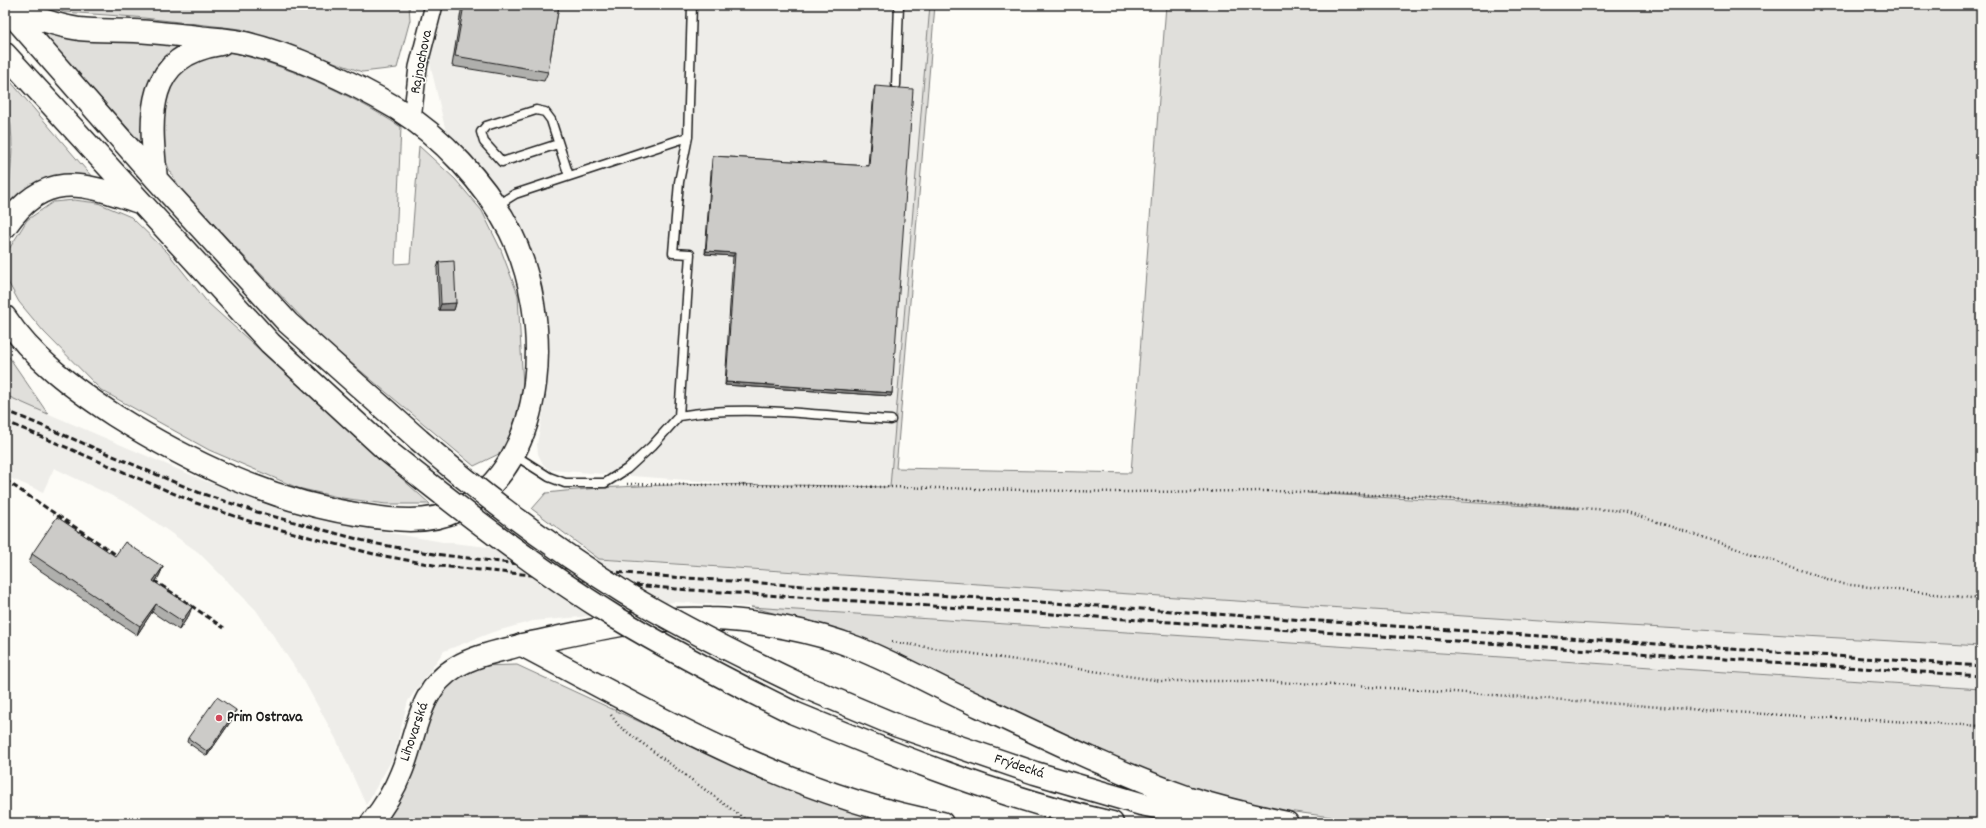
<svg xmlns="http://www.w3.org/2000/svg" width="1986" height="828" font-family="Dekko,sans-serif">
<rect width="100%" height="100%" fill="#fdfcf7"/>
<filter id="ink" filterUnits="userSpaceOnUse"><feTurbulence type="fractalNoise" baseFrequency=".025" numOctaves="2"/><feDisplacementMap in="SourceGraphic" scale="8" xChannelSelector="R" yChannelSelector="G"/><feConvolveMatrix kernelMatrix="1 2 1 2 8 2 1 2 1" color-interpolation-filters="sRGB"/></filter>
<g filter="url(#ink)">
<path fill="#eeede9" d="M441,5H930L890,487L754,485L550,470L543,464L538,454L537,444L546,397L548,324L537,273L521,223L445,128L430,63Z
M5,395L205,481L262,501L379,531L443,542L624,562L1981,646V689L674,602L581,617L533,621L493,632L444,651L408,701L393,758L366,805L336,739L304,681L256,610L198,552L131,505L54,468L43,492L5,476Z"/>
<path fill="#e0dfdb" stroke="#7e7e7c" fill-rule="evenodd" d="M46,5H409L410,20L397,68L362,72L241,29L135,17L64,12Z
M930,5H935L896,468L1131,473L1166,5H1981V646L1540,621L599,559L532,509L546,493C660,480 776,485 890,487ZM1308,493L1423,497L1579,508V509Z
M39,29L191,42L143,145Z
M223,50C286,65 347,92 401,127L395,264L410,263L419,146L455,179L482,211L501,250L518,295L524,405L505,451L474,466L318,335L180,188L169,169L161,148L164,96L184,67Z
M5,75L93,178L5,214C9,185 14,156 11,127C9,109 5,93 5,75Z
M74,200L98,203L131,217L168,253L208,303L430,504H386L342,498L298,488L209,450L101,390L44,332L19,302L8,282L6,254L27,220L53,202Z
M5,350V351L48,414L5,395Z
M751,607L1981,689V823H1375L1258,807L1196,793L799,620Z
M517,665L731,764L883,822L890,823H383L413,754L445,688L477,666Z"/>
<g fill="none" stroke-linecap="round" stroke-linejoin="round">
<g stroke="#1c1c1c" stroke-width="11">
<path id="service" d="M896,85L899,5
M558,144L502,162L484,142L481,132L486,126L536,110L545,112L551,120L569,176
M496,206L515,194L688,137
M679,416C747,404 822,416 891,420
M513,454L549,477L565,483H605L627,469L652,446L679,416L690,254L673,253L679,182L688,137L692,5"/>
</g>
<g stroke="#1c1c1c" stroke-width="20">
<path id="minor" d="M412,119L418,67L434,5"/>
</g>
<g stroke="#1c1c1c" stroke-width="24">
<path id="tertiary" d="M371,823C383,808 394,791 401,773C417,736 417,690 456,667C476,655 500,651 522,645"/>
</g>
<g stroke="#1c1c1c" stroke-width="25">
<path id="secondary" d="M5,5C29,16 53,25 79,29C97,31 116,30 135,31C156,32 177,35 198,37C212,39 227,39 240,42C290,53 352,82 396,108C441,136 486,184 510,231C552,315 552,460 458,510C428,525 392,520 361,515C271,501 190,463 114,415C73,388 32,358 5,317
M5,7L156,179L288,323L419,440
M5,54L270,343L385,449
M156,179C150,117 143,56 221,44
M5,227C45,169 82,183 139,202
M522,645C584,632 646,616 710,619C755,620 815,631 857,648C899,665 939,688 981,707C1049,739 1118,773 1189,798C1221,808 1254,816 1287,823
M522,645C657,716 790,795 942,823
M805,687L898,726L1035,773L1141,804L1216,819
M794,713C898,756 1002,798 1112,823"/>
</g>
<path stroke="#1c1c1c" stroke-width="2.5" stroke-dasharray="1 3" stroke-linecap="butt" d="M627,484L890,487L1116,492L1275,491L1423,497L1624,511L1842,584L1981,599
M892,642L1162,681H1259L1425,690L1730,712L1981,726
M611,715L619,726L750,823"/>
<use href="#service" stroke="#fdfcf7" stroke-width="8"/>
<use href="#minor" stroke="#fdfcf7" stroke-width="17"/>
<use href="#tertiary" stroke="#fdfcf7" stroke-width="21"/>
<use href="#secondary" stroke="#fdfcf7" stroke-width="22"/>
<path stroke="#1c1c1c" stroke-width="3" stroke-dasharray="6 3" stroke-linecap="butt" d="M5,410L200,493L257,512L372,543L434,554L509,563L672,577L1981,666
M5,421L196,503L255,523L374,554L439,566L676,589L1981,676
M5,480L124,560
M146,575L224,628"/>
<g stroke="#1c1c1c" stroke-width="25" stroke-linecap="butt">
<path id="secondary-bridge" d="M419,440C483,496 553,548 625,593C683,628 744,658 805,687
M385,449C459,508 534,567 615,617C673,652 733,683 794,713"/>
</g>
<use href="#secondary-bridge" stroke="#fdfcf7" stroke-width="22"/>
</g>
<path fill="#afafac" stroke="#1c1c1c" d="M462,5H559L548,72L544,81L452,66Z
M875,86L892,393L891,396L725,385L733,256L705,254L712,159L713,156L868,166L874,90Z
M439,262L456,303L454,310H439L437,268Z
M32,554L115,556L163,567L159,576L155,583L189,615L179,630L152,612L137,635L29,563Z
M235,715L207,756L187,742L188,738Z"/>
<path fill="#8f8e8c" stroke="#1c1c1c" d="M706,251L735,253L733,256L705,254Z
M456,303L454,310H439L441,304Z
M726,382L892,393L891,396L725,385Z
M163,567L159,576L150,590L153,581Z
M156,604L152,612L137,635L140,626Z
M192,607L189,615L179,630L182,621Z
M236,710L235,715L207,756L208,752Z"/>
<path fill="#cccbc8" stroke="#1c1c1c" d="M464,5H559L548,72L455,56Z
M875,86L913,89L892,393L726,382L735,253L706,251L713,156L869,166Z
M454,261L456,303L441,304L439,262Z
M57,517L115,556L125,542L163,567L153,581L192,607L182,621L156,604L140,626L32,554Z
M217,697L236,710L208,752L188,738Z"/>
</g>
<circle fill="#d1495b" stroke="#fdfcf7" stroke-width="1.5" cx="219" cy="718" r="4"/>
<g text-anchor="middle" dominant-baseline="central" stroke-width="3.5" stroke-linejoin="round" paint-order="stroke">
<g font-size="15" fill="#1c1c1c" stroke="#fdfcf7">
<text transform="translate(422 62) rotate(-79)">Rajnochova</text>
<text transform="translate(415 732) rotate(-71)">Lihovarská</text>
<text transform="translate(1019 767) rotate(18)">Frýdecká</text>
</g>
<g font-size="15" font-weight="bold" fill="#1c1c1c" stroke="#fdfcf7" text-anchor="start">
<text x="227" y="718">Prim Ostrava</text>
</g>
</g>
<rect width="1986" height="828" fill="none" stroke="#fdfcf7" stroke-width="20"/>
<rect x="10" y="10" width="1966" height="808" fill="none" stroke="#1c1c1c" stroke-width="1.5" filter="url(#ink)"/>
</svg>
